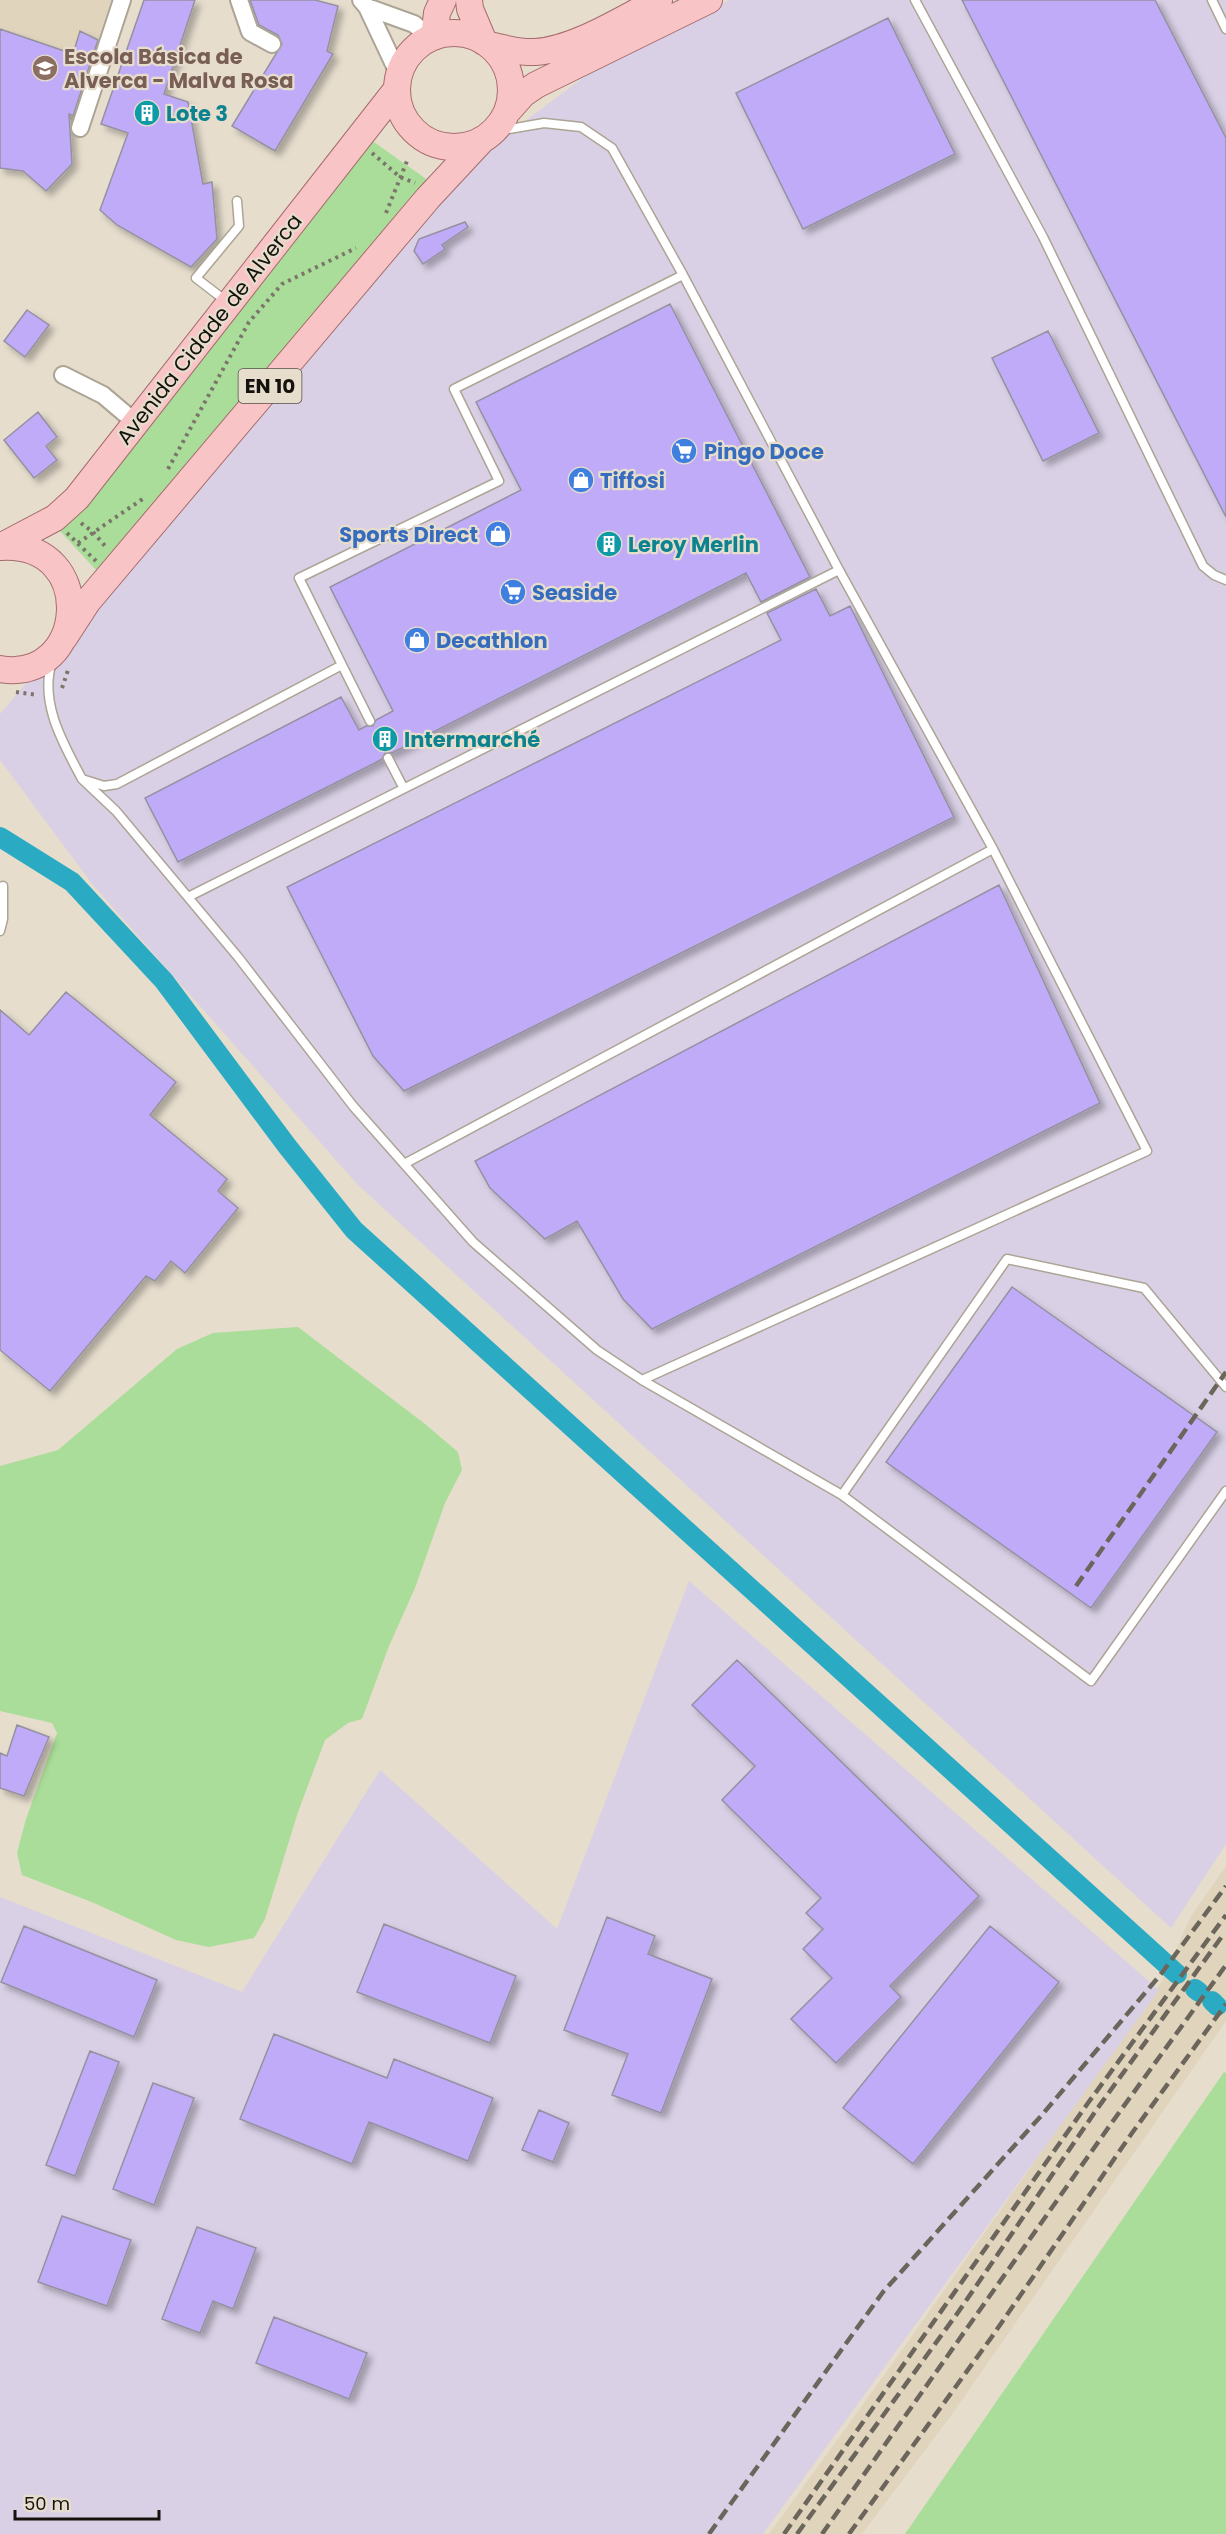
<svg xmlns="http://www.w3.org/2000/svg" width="1226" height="2534" font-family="Poppins,sans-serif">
<defs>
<filter id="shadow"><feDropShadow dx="5" dy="5" stdDeviation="3" flood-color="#0004"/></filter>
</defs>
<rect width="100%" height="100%" fill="#e6ddcd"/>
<path fill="#e0d4bd" d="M0,0H111L72,121L0,96Z
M1226,1866V2021L950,2417L862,2534H769L890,2367L1162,1981L1191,1916Z"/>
<path fill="#d9d0e5" d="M729,0H1226V1844L1171,1928L358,1185L93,885L0,760V714L465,166L596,68Z
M689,1581L1159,1990L763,2534H0V1897L242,1992L380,1770L557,1929Z"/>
<path fill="#ad9" d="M371,140L429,181L97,571L60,531Z
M298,1327L425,1424L458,1452L462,1470L445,1503L415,1588L389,1646L362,1719L348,1723L325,1740L298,1812L265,1919L254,1938L209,1947L176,1940L94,1903L22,1875L17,1853L26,1819L57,1733L52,1723L0,1711V1466L58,1450L177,1349L213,1333Z
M1224,2072L1226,2073V2534H905Z"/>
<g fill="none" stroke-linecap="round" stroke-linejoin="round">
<path stroke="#2babc3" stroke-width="20" d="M0,837L72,882L164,981L287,1146L354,1230L1177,1974
M1195,1989L1199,1992
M1212,2001L1217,2006"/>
</g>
<path fill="#c0abf9" stroke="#9491a0" stroke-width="1.5" filter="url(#shadow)" d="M144,0H195L164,94L188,102L203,184L212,182L217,239L191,267L117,225L100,210L128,133L101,124Z
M250,0H315L338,6L327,51L333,54L275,151L232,126L282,44L278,35L259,25Z
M962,0H1155L1226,138V517Z
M888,18L955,154L803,229L736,93Z
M0,29L73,54L80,31L98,40L73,116L69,114L72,164L46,191L23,171L0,168Z
M465,222L468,227L442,245L445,249L423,264L414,251L419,239Z
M670,304L810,577L761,602L746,573L392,753H385L382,759L375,763L178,862L145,798L341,697L359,730L366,726H373L376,720L393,711L330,587L521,490L476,402Z
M27,310L49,325L25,357L4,341Z
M1048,331L1099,433L1043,461L992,358Z
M38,412L57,437L46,446L57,460L34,478L4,440Z
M816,589L830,616L850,606L954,817L404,1091L373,1056L287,887L781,640L767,613Z
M999,885L1100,1103L652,1329L623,1299L577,1221L545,1239L490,1188L475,1161Z
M66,992L176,1082L150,1115L227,1179L218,1191L238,1208L185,1273L171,1261L155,1281L146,1276L50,1391L0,1350V1010L29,1035Z
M1012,1287L1217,1432L1091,1608L886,1462Z
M737,1660L979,1896L890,1986L901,1997L836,2063L791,2019L832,1978L803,1949L823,1929L806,1913L821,1898L722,1800L755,1766L692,1705Z
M17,1725L49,1737L24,1796L0,1788V1753L7,1756Z
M607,1917L655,1936L648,1954L712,1979L661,2113L612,2095L628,2054L564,2030Z
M384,1924L516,1976L490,2043L357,1992Z
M24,1926L157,1980L134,2037L1,1982Z
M990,1926L1059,1982L913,2164L843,2108Z
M274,2034L387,2078L394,2059L493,2098L468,2161L369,2122L352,2164L240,2119Z
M90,2051L119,2062L75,2176L46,2165Z
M153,2083L194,2098L154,2205L113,2189Z
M539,2110L569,2123L553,2162L522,2150Z
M62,2216L131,2240L107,2306L38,2282Z
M197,2227L256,2248L233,2309L213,2301L200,2333L162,2319Z
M274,2317L367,2353L349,2399L256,2363Z"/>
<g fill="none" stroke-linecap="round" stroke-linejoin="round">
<g stroke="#aca495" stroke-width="11">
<path id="lane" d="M915,0L1043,237L1203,566L1214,575L1226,580
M1212,0L1226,29
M226,301L196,278L239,226L237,201
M52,661C39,703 63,743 82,779L104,786L117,784L342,665L299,578L499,481L454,389L683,275L612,148L581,127L544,123L492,132
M342,665L370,721
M388,758L403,787
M82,779L116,811L238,957L353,1106L473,1242L597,1350L642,1380L1147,1151L993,849L839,570L683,275
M188,897L839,570
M0,931L3,919V886
M404,1164L993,849
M642,1380L842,1495L1091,1681L1226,1491
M842,1495L1007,1259L1144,1288L1226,1387"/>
</g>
<g stroke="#aca495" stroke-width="20">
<path id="street" d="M239,0L250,32L272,44
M361,0L367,7L399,75
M367,7L414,24L431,38
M80,128L122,0
M63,375L103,395L136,423"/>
</g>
<g stroke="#a66c6d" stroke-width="28">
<path id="primary" d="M469,0L470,9L484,42
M397 90a57 57 0 1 1 114 0a57 57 0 1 1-114 0Z
M434,37L437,13L443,0
M489,45C504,48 519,53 535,52C574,50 624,18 659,0
M507,112L523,94L536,85L709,0
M0,547L55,518L77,498L397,89
M64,638L88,601L428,198L482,140
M0,669C87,684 99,541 1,547"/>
</g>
<path stroke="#7b756a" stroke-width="4" stroke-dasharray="3 4.5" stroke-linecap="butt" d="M372,153L400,177L415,183
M386,213L407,161
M168,469L249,322L282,284L356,248
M81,523L93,532L106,547
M67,533L96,561
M78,543L144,498
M62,688L68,670
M16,692L38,695"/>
<use href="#lane" stroke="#fff" stroke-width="8"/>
<use href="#street" stroke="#fff" stroke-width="16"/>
<use href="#primary" stroke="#f8c4c6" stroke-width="26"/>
<path stroke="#6b655c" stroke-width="4.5" stroke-dasharray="12 6" stroke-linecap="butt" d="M1076,1586L1226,1372
M709,2534L883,2292L1041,2116L1161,1974L1226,1886
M784,2534L1088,2103L1226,1915
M797,2534L959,2311L1097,2109L1223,1935
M822,2534L1113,2121L1226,1965
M849,2534L991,2338L1132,2133L1226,2004"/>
</g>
<defs>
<g id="school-disc" transform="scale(1.35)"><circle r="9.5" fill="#8d6e63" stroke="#e6ddcd"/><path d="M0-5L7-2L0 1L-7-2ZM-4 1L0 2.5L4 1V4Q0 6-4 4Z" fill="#fff"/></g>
<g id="building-disc" transform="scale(1.35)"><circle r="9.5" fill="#0f9aa8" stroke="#e6ddcd"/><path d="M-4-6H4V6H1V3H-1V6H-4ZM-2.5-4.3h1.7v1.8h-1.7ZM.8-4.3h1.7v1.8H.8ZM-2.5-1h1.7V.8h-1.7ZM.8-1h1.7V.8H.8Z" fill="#fff"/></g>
<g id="supermarket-disc" transform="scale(1.35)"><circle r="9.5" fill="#3f7fe0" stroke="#e6ddcd"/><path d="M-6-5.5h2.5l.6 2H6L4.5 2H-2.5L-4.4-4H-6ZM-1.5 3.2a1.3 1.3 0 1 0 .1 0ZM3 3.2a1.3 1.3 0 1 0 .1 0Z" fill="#fff"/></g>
<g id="shop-disc" transform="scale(1.35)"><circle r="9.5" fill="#3f7fe0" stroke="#e6ddcd"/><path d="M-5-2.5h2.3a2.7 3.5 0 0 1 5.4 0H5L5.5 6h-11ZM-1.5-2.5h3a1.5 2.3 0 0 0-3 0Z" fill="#fff"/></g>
</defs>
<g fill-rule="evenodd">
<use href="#school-disc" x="45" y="68"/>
<use href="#building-disc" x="147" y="113"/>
<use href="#supermarket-disc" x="684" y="451"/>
<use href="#shop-disc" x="581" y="480"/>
<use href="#shop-disc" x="498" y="534"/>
<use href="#building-disc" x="609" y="544"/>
<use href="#supermarket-disc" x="513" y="592"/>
<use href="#shop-disc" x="417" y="640"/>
<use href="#building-disc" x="385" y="739"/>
</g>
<g text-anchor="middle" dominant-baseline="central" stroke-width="4.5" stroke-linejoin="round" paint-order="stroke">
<rect fill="#e6ddcd" stroke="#544f47" stroke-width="1.5" x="238.5" y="369" width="63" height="34" rx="4.5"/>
<g font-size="20" font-weight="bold" fill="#15120d">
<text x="270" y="386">EN 10</text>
</g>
<g font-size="21" font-weight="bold" fill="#785e54" stroke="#e6ddcd" text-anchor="start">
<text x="64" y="56">Escola Básica de<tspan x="64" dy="24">Alverca - Malva Rosa</tspan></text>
</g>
<g font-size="21" font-weight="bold" fill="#0d838f" stroke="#e6ddcd" text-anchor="start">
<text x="166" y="113">Lote 3</text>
<text x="628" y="544">Leroy Merlin</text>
<text x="404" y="739">Intermarché</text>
</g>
<g font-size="21" fill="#15120d" stroke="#e6ddcd">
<text transform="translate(209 329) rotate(-52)">Avenida Cidade de Alverca</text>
</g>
<g font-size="21" font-weight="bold" fill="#366cbe" stroke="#e6ddcd" text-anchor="start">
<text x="704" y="451">Pingo Doce</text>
<text x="600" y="480">Tiffosi</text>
<text x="478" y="534" text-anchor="end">Sports Direct</text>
<text x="532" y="592">Seaside</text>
<text x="436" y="640">Decathlon</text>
</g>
</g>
<path d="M15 2510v9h144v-9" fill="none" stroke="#15120d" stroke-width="3"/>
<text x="24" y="2510" font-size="18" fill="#15120d" stroke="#e6ddcd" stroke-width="4.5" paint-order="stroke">50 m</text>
</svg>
